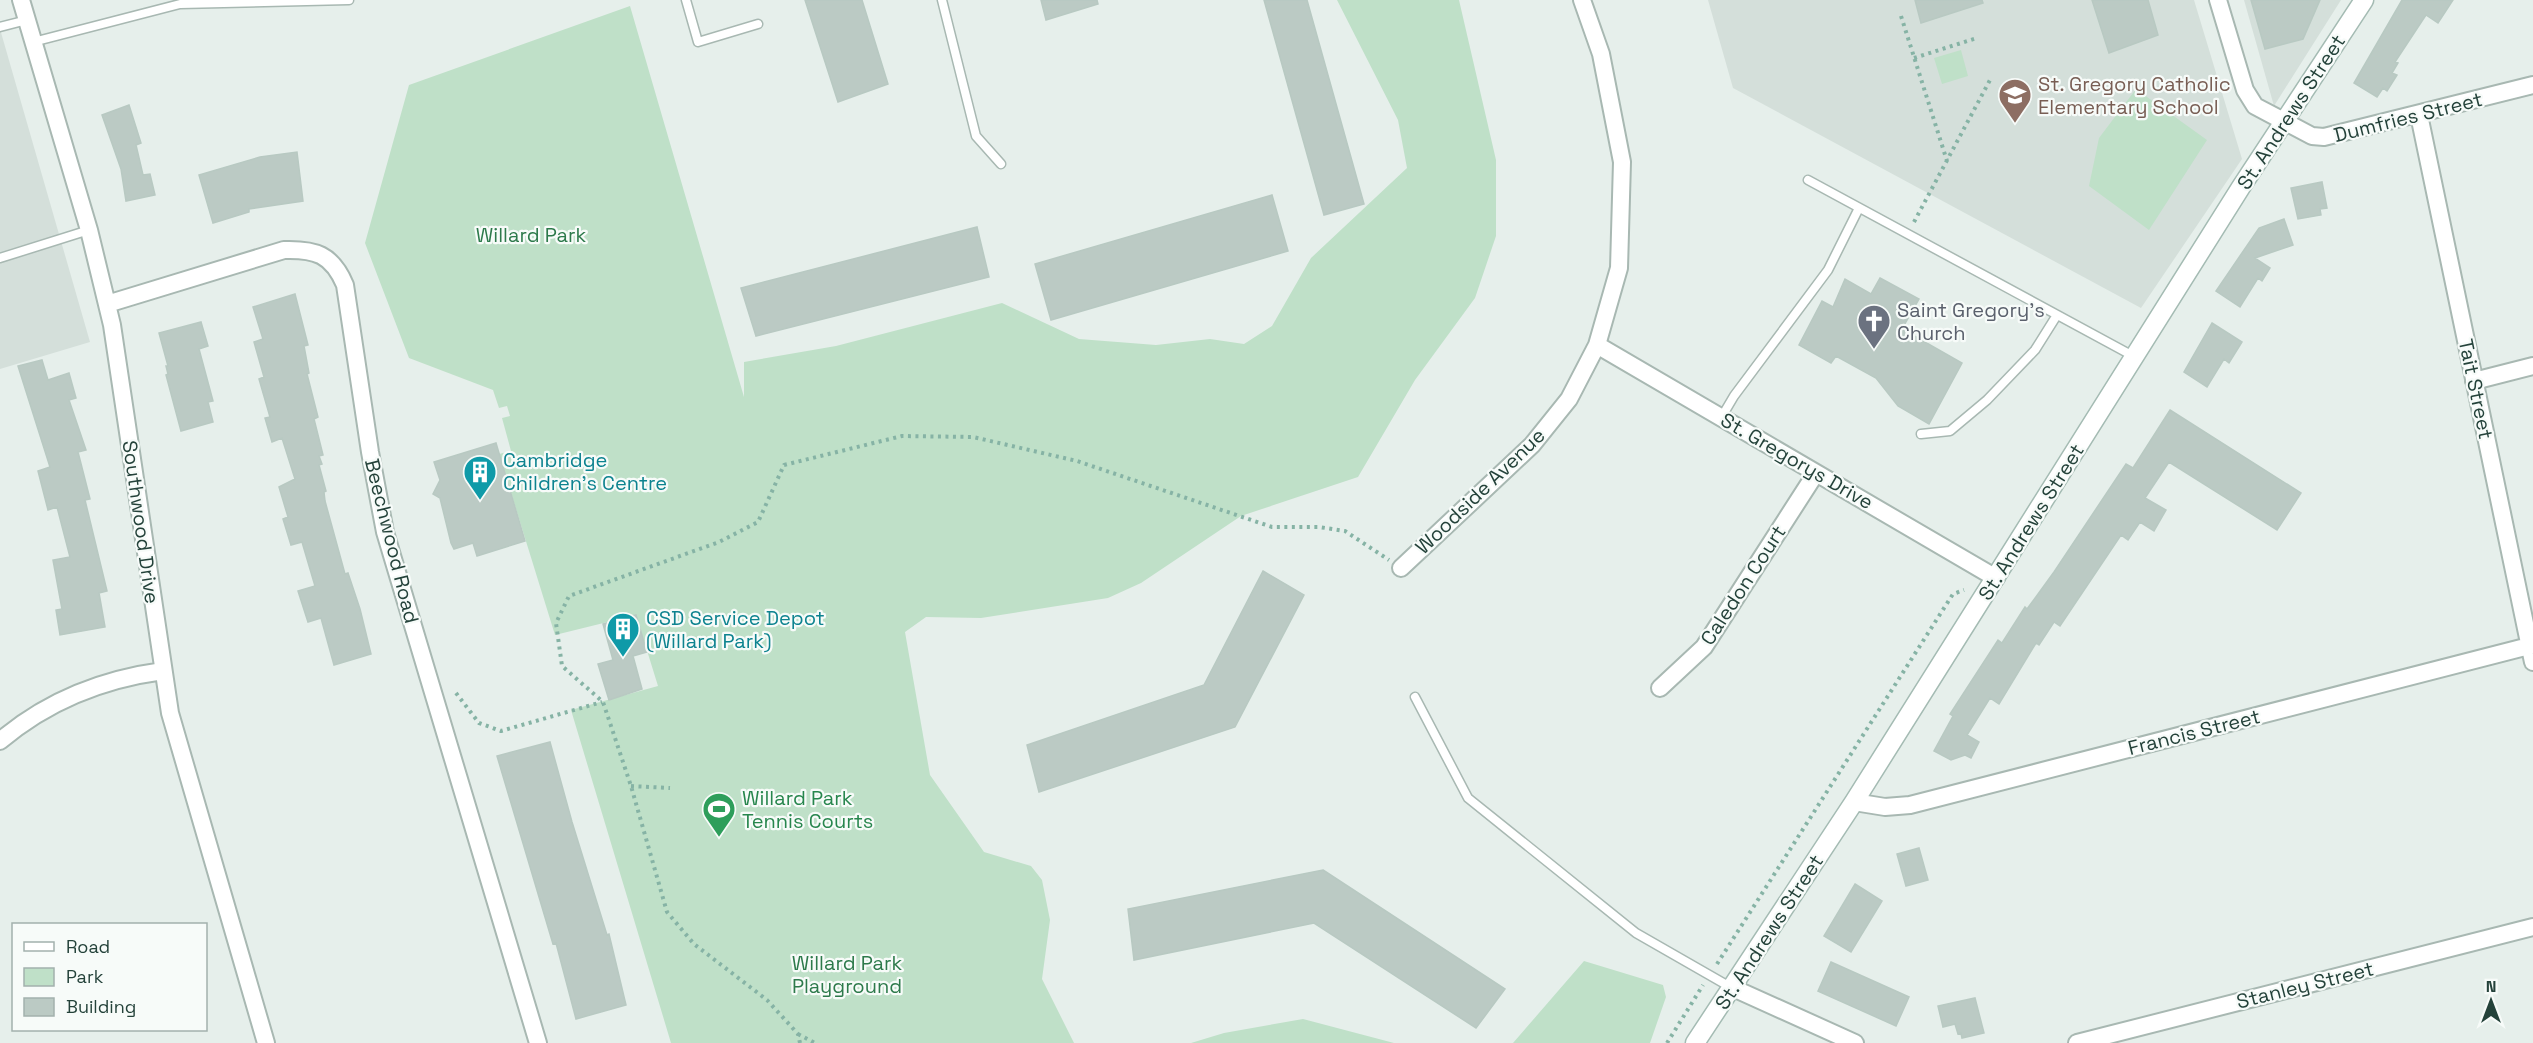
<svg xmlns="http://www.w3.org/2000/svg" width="2533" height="1043" font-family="'Space Grotesk',sans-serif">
<rect width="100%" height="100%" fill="#e6efeb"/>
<path fill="#d4dfda" d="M1708,0H2194L2242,159L2141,308L1733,88Z
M2244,0H2341L2274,106Z
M0,29L90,342L0,369Z"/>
<path fill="#bfe0c8" d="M1337,0H1459L1496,160V236L1475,298L1415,380L1358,477L1241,516L1141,583L1108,598L981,618L926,617L905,632L930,775L984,852L1031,866L1042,880L1050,920L1042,979L1074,1043H671L571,710L658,686L636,615L555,635L499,454L511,451L502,418L510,416L507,406L499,408L493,390L409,358L365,243L409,85L630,6L744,397V362L836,346L1002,303L1079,339L1156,345L1210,339L1244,344L1272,326L1311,258L1407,168L1398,120Z
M1961,50L1968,76L1942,84L1934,58Z
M2136,89L2207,140L2149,230L2089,186L2099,138Z
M1584,961L1663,985L1666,997L1650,1043H1513Z
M1303,1019L1394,1043H1191L1224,1033Z"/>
<path fill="#bbcac4" stroke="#b8c9c2" stroke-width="1.5" d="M805,0H862L888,84L838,102Z
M1041,0H1097L1098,4L1046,20Z
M1264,0H1307L1364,204L1324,215Z
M1915,0H1982L1983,3L1921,23Z
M2092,0H2148L2158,35L2109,53Z
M2251,0H2320L2303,39L2265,49Z
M2402,0H2453L2438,23L2426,15L2422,21L2395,62L2398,63L2392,73L2397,75L2387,91L2383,88L2377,97L2354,83Z
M129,105L141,143L136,145L143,175L150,174L155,195L126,201L121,169L102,115Z
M297,152L303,201L249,209V212L213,223L199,175L260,157Z
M2322,182L2327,208L2320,209L2321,215L2298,219L2291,188Z
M1272,195L1288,251L1051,320L1035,264Z
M2284,219L2293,245L2255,258L2270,268L2262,281L2258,278L2240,307L2216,291L2259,228Z
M977,227L989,277L756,336L741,288Z
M1880,278L1919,299L1902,329L1962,363L1929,424L1898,406L1876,378L1836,356L1831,363L1799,345L1822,301L1833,307L1845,279L1871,294Z
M295,294L308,345L304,346L309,373L307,374L318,417L314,419L323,455L319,456L322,464L319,465L326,491L324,492L325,501L345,574L348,573L360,609L371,654L334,665L321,618L308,622L298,591L315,586L302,542L291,545L283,519L288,517L279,487L295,479L282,438L272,442L265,418L270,417L259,379L264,377L254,342L263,339L253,307Z
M201,322L208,346L199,349L213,401L208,402L213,422L181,431L166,375L168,374L166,366H168L159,333Z
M2212,323L2242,342L2229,363L2224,359L2207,387L2184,372Z
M42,360L48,380L69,373L76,398L69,400L86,450L78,452L90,499L85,500L107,591L99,593L105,627L60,635L56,610L62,609L53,560L70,557L57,507L48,510L38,471L50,467L18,366Z
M2170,410L2301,493L2277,530L2169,462L2145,498L2166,510L2154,531L2140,522L2128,540L2121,535L2060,626L2054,622L2039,645L2036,643L1999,704L1990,698L1967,735L1979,742L1971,758L1965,755L1951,760L1934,751L1953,716L1950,714L1998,640L2002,643L2025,607L2027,609L2054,572L2126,464L2133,468Z
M496,443L525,541L477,556L473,543L454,549L451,543L440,498L433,494L440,480L434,462Z
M1263,571L1304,595L1235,727L1039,792L1027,745L1204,685Z
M636,615L647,652L633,656L642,689L609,700L598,664L613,660L603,624Z
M550,742L572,822L607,935L609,934L626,1005L576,1019L556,943L553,944L497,756Z
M1919,848L1928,880L1906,886L1897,854Z
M1323,870L1505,989L1476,1028L1314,923L1134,960L1128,909Z
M1855,884L1882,901L1851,952L1824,936Z
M1831,962L1909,997L1896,1026L1818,991Z
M1975,998L1984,1033L1962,1038L1961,1033L1958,1034L1955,1024L1943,1027L1938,1006Z"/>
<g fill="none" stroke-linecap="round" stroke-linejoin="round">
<g stroke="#a8b8b2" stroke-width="11">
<path id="lane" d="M686,0L698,42L758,24
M942,0L976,136L1001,164
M0,27L27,20
M33,42L180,4L349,0
M1808,180L2135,357
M0,258L89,230
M1721,418L1734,396L1828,270L1859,208
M1921,434L1950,431L1987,400L2035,350L2057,315
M1415,697L1468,798L1636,933L1732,988"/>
</g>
<g stroke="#a8b8b2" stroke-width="20">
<path id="street" d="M21,0L89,230L112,325L170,713L266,1043
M2218,0L2245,90L2255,106L2312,136L2324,137L2533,85
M2419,115L2533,662
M107,304L284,250C315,249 332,254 345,285L370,452L385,532L538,1043
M1597,345L1996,578
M2474,381L2533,366
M1401,568L1532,445L1569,399L1597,345L1619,268L1622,162L1601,54L1582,0
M1660,688L1704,647L1816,473
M0,741C47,701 103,679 163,671
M1854,802L1885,807L1910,805L2533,645
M1733,988L1855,1043
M2077,1043L2533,927"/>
</g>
<g stroke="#a4bbb3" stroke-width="21">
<path id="secondary" d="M1695,1043L1854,802L2241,187L2364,0"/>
</g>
<path stroke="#86b3a5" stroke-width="4" stroke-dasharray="3 4.5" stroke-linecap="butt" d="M1901,16L1947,161
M1914,58L1977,38
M1914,222L1990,80
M456,693L479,723L501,731L602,702
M631,786L670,788
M1717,964L1953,594L1964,590
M798,1034L815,1043
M800,1043L798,1034L767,1000L694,944L667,912L631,786L603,702L562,666L556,623L569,596L719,542L758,522L784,465L902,436L973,437L1077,461L1272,527H1319L1345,531L1389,560
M1667,1043L1703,985"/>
<use href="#lane" stroke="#fff" stroke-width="8"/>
<use href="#street" stroke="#fff" stroke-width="16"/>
<use href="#secondary" stroke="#fff" stroke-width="18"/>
</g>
<defs>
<g id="school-pin" transform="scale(1.725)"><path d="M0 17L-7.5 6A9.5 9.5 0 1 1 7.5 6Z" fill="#8d6e63" stroke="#f7fbf9"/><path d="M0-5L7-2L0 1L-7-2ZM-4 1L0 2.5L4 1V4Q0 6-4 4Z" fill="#fff"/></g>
<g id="church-pin" transform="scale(1.725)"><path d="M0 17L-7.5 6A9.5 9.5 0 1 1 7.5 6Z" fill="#6b7280" stroke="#f7fbf9"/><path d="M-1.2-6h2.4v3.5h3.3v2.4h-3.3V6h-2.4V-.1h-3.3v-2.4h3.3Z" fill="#fff"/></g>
<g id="building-pin" transform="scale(1.725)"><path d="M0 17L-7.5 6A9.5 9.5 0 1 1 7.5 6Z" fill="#0f9aa8" stroke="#f7fbf9"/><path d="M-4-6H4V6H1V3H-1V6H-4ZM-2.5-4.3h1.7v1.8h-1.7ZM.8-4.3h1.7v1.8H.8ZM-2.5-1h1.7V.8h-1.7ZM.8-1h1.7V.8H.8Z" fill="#fff"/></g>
<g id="stadium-pin" transform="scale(1.725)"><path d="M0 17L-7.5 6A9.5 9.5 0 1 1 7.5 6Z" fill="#2e9e5b" stroke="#f7fbf9"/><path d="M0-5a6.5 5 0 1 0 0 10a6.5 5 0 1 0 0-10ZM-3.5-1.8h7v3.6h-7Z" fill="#fff"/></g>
</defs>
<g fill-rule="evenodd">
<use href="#school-pin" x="2015" y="95"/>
<use href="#church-pin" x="1874" y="321"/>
<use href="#building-pin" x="480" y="472"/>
<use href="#building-pin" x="623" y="629"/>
<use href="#stadium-pin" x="719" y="809"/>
</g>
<g text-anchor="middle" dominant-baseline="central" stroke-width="4.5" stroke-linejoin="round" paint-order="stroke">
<g font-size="20" fill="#785e54" stroke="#f7fbf9" text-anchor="start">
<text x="2038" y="84">St. Gregory Catholic<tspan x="2038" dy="23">Elementary School</tspan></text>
</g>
<g font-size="20" fill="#24423a" stroke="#f7fbf9">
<text transform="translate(2291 112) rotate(-57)">St. Andrews Street</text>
<text transform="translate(2408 117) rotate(-14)">Dumfries Street</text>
<text transform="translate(2476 389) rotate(78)">Tait Street</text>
<text transform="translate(1797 461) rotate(30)">St. Gregorys Drive</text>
<text transform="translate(1480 491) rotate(-44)">Woodside Avenue</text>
<text transform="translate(141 522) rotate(82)">Southwood Drive</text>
<text transform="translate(2031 522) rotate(-58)">St. Andrews Street</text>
<text transform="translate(392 541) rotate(76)">Beechwood Road</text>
<text transform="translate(1743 585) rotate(-57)">Caledon Court</text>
<text transform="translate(2194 732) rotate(-14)">Francis Street</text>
<text transform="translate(1769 932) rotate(-57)">St. Andrews Street</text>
<text transform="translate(2305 985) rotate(-14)">Stanley Street</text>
</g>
<g font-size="20" fill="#2d7a4b" stroke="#f7fbf9">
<text x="531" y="235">Willard Park</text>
<text x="847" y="963">Willard Park<tspan x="847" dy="23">Playground</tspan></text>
</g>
<g font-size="20" fill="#5b616d" stroke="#f7fbf9" text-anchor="start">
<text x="1897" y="310">Saint Gregory's<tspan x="1897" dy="23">Church</tspan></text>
</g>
<g font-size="20" fill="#0d838f" stroke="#f7fbf9" text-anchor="start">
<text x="503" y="460">Cambridge<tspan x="503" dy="23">Children's Centre</tspan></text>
<text x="646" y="618">CSD Service Depot<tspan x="646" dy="23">(Willard Park)</tspan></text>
</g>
<g font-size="20" fill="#27864d" stroke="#f7fbf9" text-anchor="start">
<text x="742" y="798">Willard Park<tspan x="742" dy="23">Tennis Courts</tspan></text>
</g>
</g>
<rect x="12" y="923" width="195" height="108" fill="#f7fbf9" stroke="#a3b1ad" stroke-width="1.5"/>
<rect x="24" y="942" width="30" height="9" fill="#ffffff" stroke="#a3b1ad" stroke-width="1.5"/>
<text x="66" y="953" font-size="18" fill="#24423a">Road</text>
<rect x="24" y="968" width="30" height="18" fill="#bfe0c8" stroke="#a3b1ad" stroke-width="1.5"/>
<text x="66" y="983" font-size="18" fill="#24423a">Park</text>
<rect x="24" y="998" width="30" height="18" fill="#bbcac4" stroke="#a3b1ad" stroke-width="1.5"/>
<text x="66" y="1013" font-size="18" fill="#24423a">Building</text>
<g transform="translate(2491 1001)" stroke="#f7fbf9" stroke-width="4.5" paint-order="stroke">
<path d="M0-4.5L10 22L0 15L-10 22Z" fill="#24423a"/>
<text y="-9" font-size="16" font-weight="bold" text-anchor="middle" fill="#24423a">N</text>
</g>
</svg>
